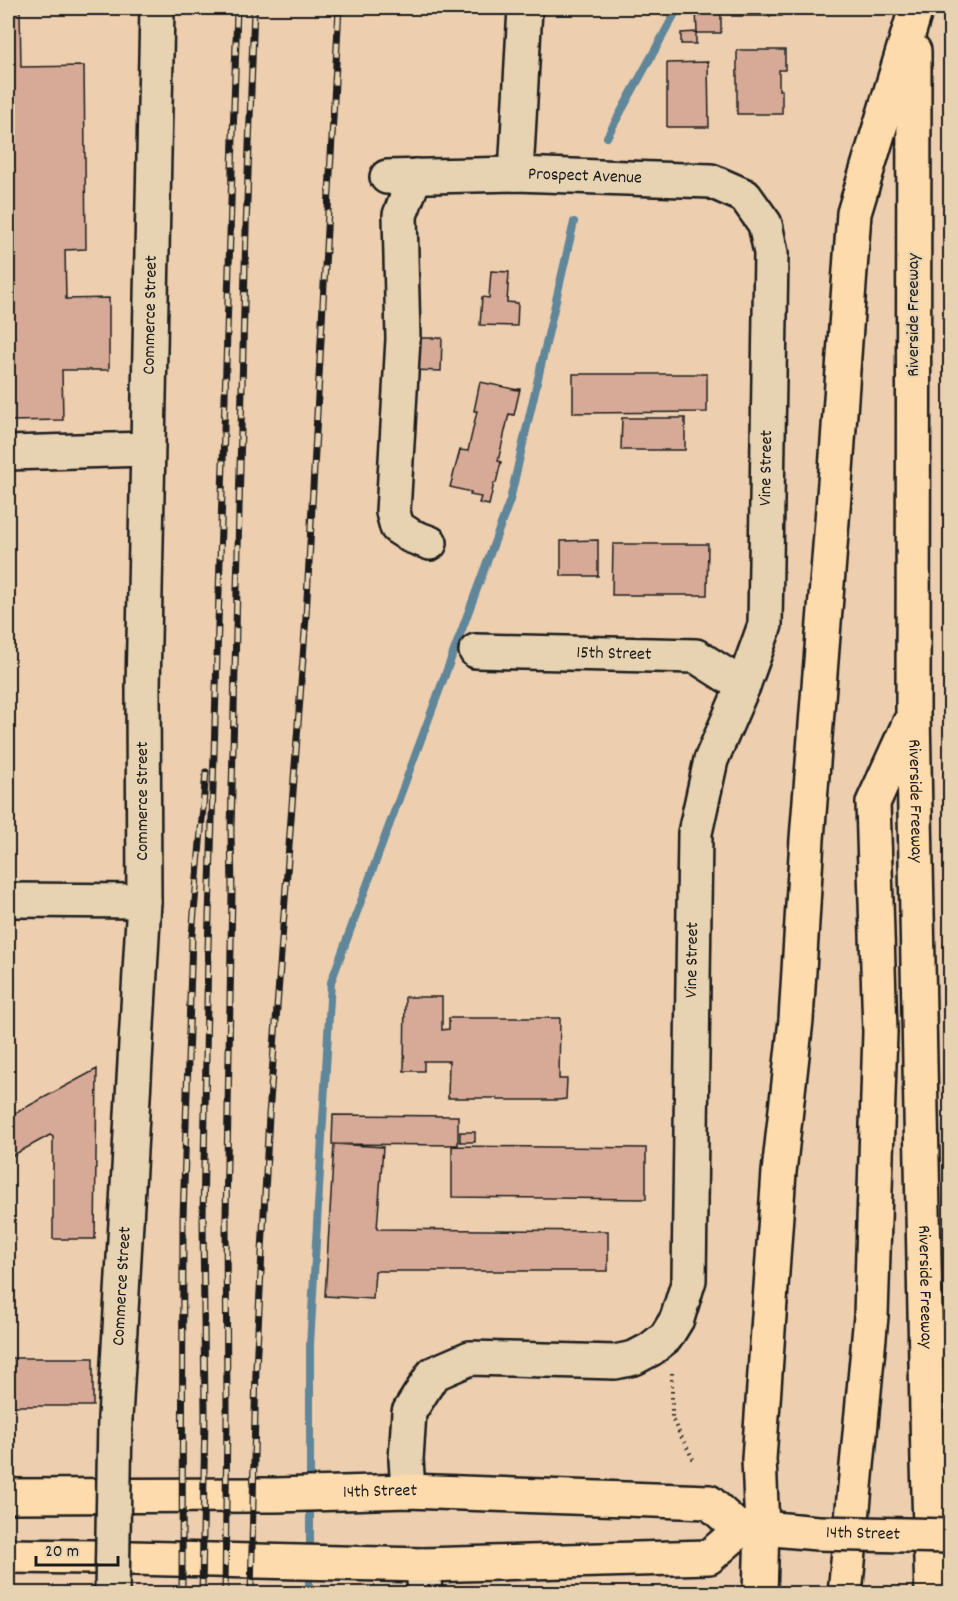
<svg xmlns="http://www.w3.org/2000/svg" width="958" height="1601" font-family="Dekko,sans-serif">
<rect width="100%" height="100%" fill="#edcfb0"/>
<filter id="ink" filterUnits="userSpaceOnUse"><feTurbulence type="fractalNoise" baseFrequency=".0167" numOctaves="2"/><feDisplacementMap in="SourceGraphic" scale="12" xChannelSelector="R" yChannelSelector="G"/><feConvolveMatrix kernelMatrix="1 2 1 2 8 2 1 2 1" color-interpolation-filters="sRGB"/></filter>
<g filter="url(#ink)">
<g fill="none" stroke-linecap="round" stroke-linejoin="round">
<path stroke="#5f8699" stroke-width="8" d="M607,137L678,8
M310,1488V1345L331,982L510,500L574,222
M310,1557V1501
M309,1594V1570"/>
</g>
<path fill="#d7aa97" stroke="#1c1c1c" stroke-width="1.5" d="M8,8H10V10H20L21,67L84,66L86,249L65,250L66,299L109,298V370H62L63,420L8,421Z
M696,8H721V33H697Z
M732,8H781L782,16H732Z
M696,32V44H681V33Z
M737,50H785V70H779V90H782V114H737Z
M708,62L709,127H667V63Z
M491,271L509,272L507,302L518,303L517,326L480,325L482,297L489,298Z
M415,338H442L441,371L414,370Z
M573,374H707V412L573,413Z
M480,382L518,390V389H520L514,415L509,414L498,461L501,462L496,483H494L489,505L479,503L481,497L470,495L471,492L450,487L460,450L468,451L477,411H474Z
M622,418H685V450H621Z
M598,540V576H561V541Z
M613,544H708L707,595H612Z
M405,997H442V1030L449,1029V1018H560L559,1079H567L566,1099L558,1100H497V1098H448L449,1061H424V1071H404Z
M97,1069L95,1239H53V1137L50,1135L8,1158V1117Z
M333,1115L458,1116V1145L332,1144Z
M460,1132H475V1142H460Z
M334,1144L383,1147L377,1229L608,1231V1271H375L373,1299L325,1296Z
M452,1146L646,1148V1199L452,1197Z
M8,1358H93V1406H8Z"/>
<g fill="none" stroke-linecap="round" stroke-linejoin="round">
<g stroke="#1c1c1c" stroke-width="38">
<g id="minor">
<path d="M516,174L525,8"/>
<path d="M415,176L400,215L403,339L393,512L397,527L411,536L430,543"/>
<path id="s1" d="M387,177L516,174L711,181L745,196L765,224L771,253L765,625L743,686L711,760L695,833L689,1280L677,1319L666,1337L651,1349L634,1358L615,1362L470,1358L433,1374L409,1412L406,1459L408,1491"/>
<path d="M8,453L147,449"/>
<path id="s2" d="M476,651L696,656L743,686"/>
<path d="M8,900L144,901"/>
<path id="s3" d="M115,1418L144,901L143,688L157,8"/>
<path d="M423,1565L425,1594"/>
</g>
</g>
<g stroke="#1c1c1c" stroke-width="38">
<g id="major">
<path id="s4" d="M8,1496L276,1495L408,1491L709,1502L740,1530"/>
<path d="M8,1556L92,1557L423,1565L709,1557L740,1530L762,1528L818,1533"/>
</g>
</g>
<g stroke="#1c1c1c" stroke-width="38">
<g id="highway">
<path id="s5" d="M914,51L913,714L928,1461L932,1594"/>
<path d="M760,1594L762,1528L759,1459L779,1172L796,1020L807,839L836,470L854,213L914,15"/>
<path d="M845,1594L871,1316L880,1032L873,803L909,724"/>
</g>
</g>
<path stroke="#1c1c1c" stroke-width="4" stroke-dasharray="1.5 4.5" stroke-linecap="butt" d="M672,1373V1419L693,1459"/>
<use href="#minor" stroke="#e7d3b1" stroke-width="33"/>
<use href="#major" stroke="#fedbac" stroke-width="33"/>
<use href="#highway" stroke="#fedbac" stroke-width="33"/>
<g stroke="#1c1c1c" stroke-width="7">
<path id="rail" d="M182,1594L183,1218L192,936L206,772
M202,1594L205,1414L203,1218L208,949L237,8
M225,1594L227,1415L226,1217L232,893L231,830L246,229L254,8
M251,1594L256,1369L269,1115L306,617L339,8"/>
</g>
<use href="#rail" stroke="#e7d3b1" stroke-width="4.5" stroke-dasharray="14" stroke-linecap="butt"/>
<g stroke="#1c1c1c" stroke-width="38" stroke-linecap="butt">
<path id="minor-bridge" d="M112,1594L115,1418"/>
</g>
<g stroke="#1c1c1c" stroke-width="38" stroke-linecap="butt">
<g id="major-bridge">
<path id="s6" d="M818,1533L950,1536"/>
</g>
</g>
<use href="#minor-bridge" stroke="#e7d3b1" stroke-width="33"/>
<use href="#major-bridge" stroke="#fedbac" stroke-width="33"/>
</g>
</g>
<g text-anchor="middle" dominant-baseline="central" stroke-width="4.5" stroke-linejoin="round" paint-order="stroke">
<g font-size="18" fill="#1c1c1c" stroke="#e7d3b1">
<text stroke="none"><textPath href="#s1" startOffset="198">Prospect Avenue</textPath></text>
<text stroke="none"><textPath href="#s3" startOffset="1104">Commerce Street</textPath></text>
<text transform="translate(914 315) rotate(-90)">Riverside Freeway</text>
<text transform="translate(767 468) rotate(-89)">Vine Street</text>
<text stroke="none"><textPath href="#s2" startOffset="138">15th Street</textPath></text>
<text transform="translate(143 801) rotate(-90)">Commerce Street</text>
<text stroke="none"><textPath href="#s5" startOffset="750">Riverside Freeway</textPath></text>
<text transform="translate(693 960) rotate(-89)">Vine Street</text>
<text stroke="none"><textPath href="#s3" startOffset="132">Commerce Street</textPath></text>
<text stroke="none"><textPath href="#s5" startOffset="1236">Riverside Freeway</textPath></text>
<text stroke="none"><textPath href="#s4" startOffset="372">14th Street</textPath></text>
<text stroke="none"><textPath href="#s6" startOffset="45">14th Street</textPath></text>
</g>
</g>
<rect width="958" height="1601" fill="none" stroke="#e7d3b1" stroke-width="30"/>
<rect x="15" y="15" width="928" height="1571" fill="none" stroke="#1c1c1c" stroke-width="2" filter="url(#ink)"/>
<path d="M36 1556v9h82v-9" fill="none" stroke="#1c1c1c" stroke-width="3"/>
<text x="45" y="1556" font-size="18" fill="#1c1c1c" stroke="#e7d3b1" stroke-width="4.5" paint-order="stroke">20 m</text>
</svg>
